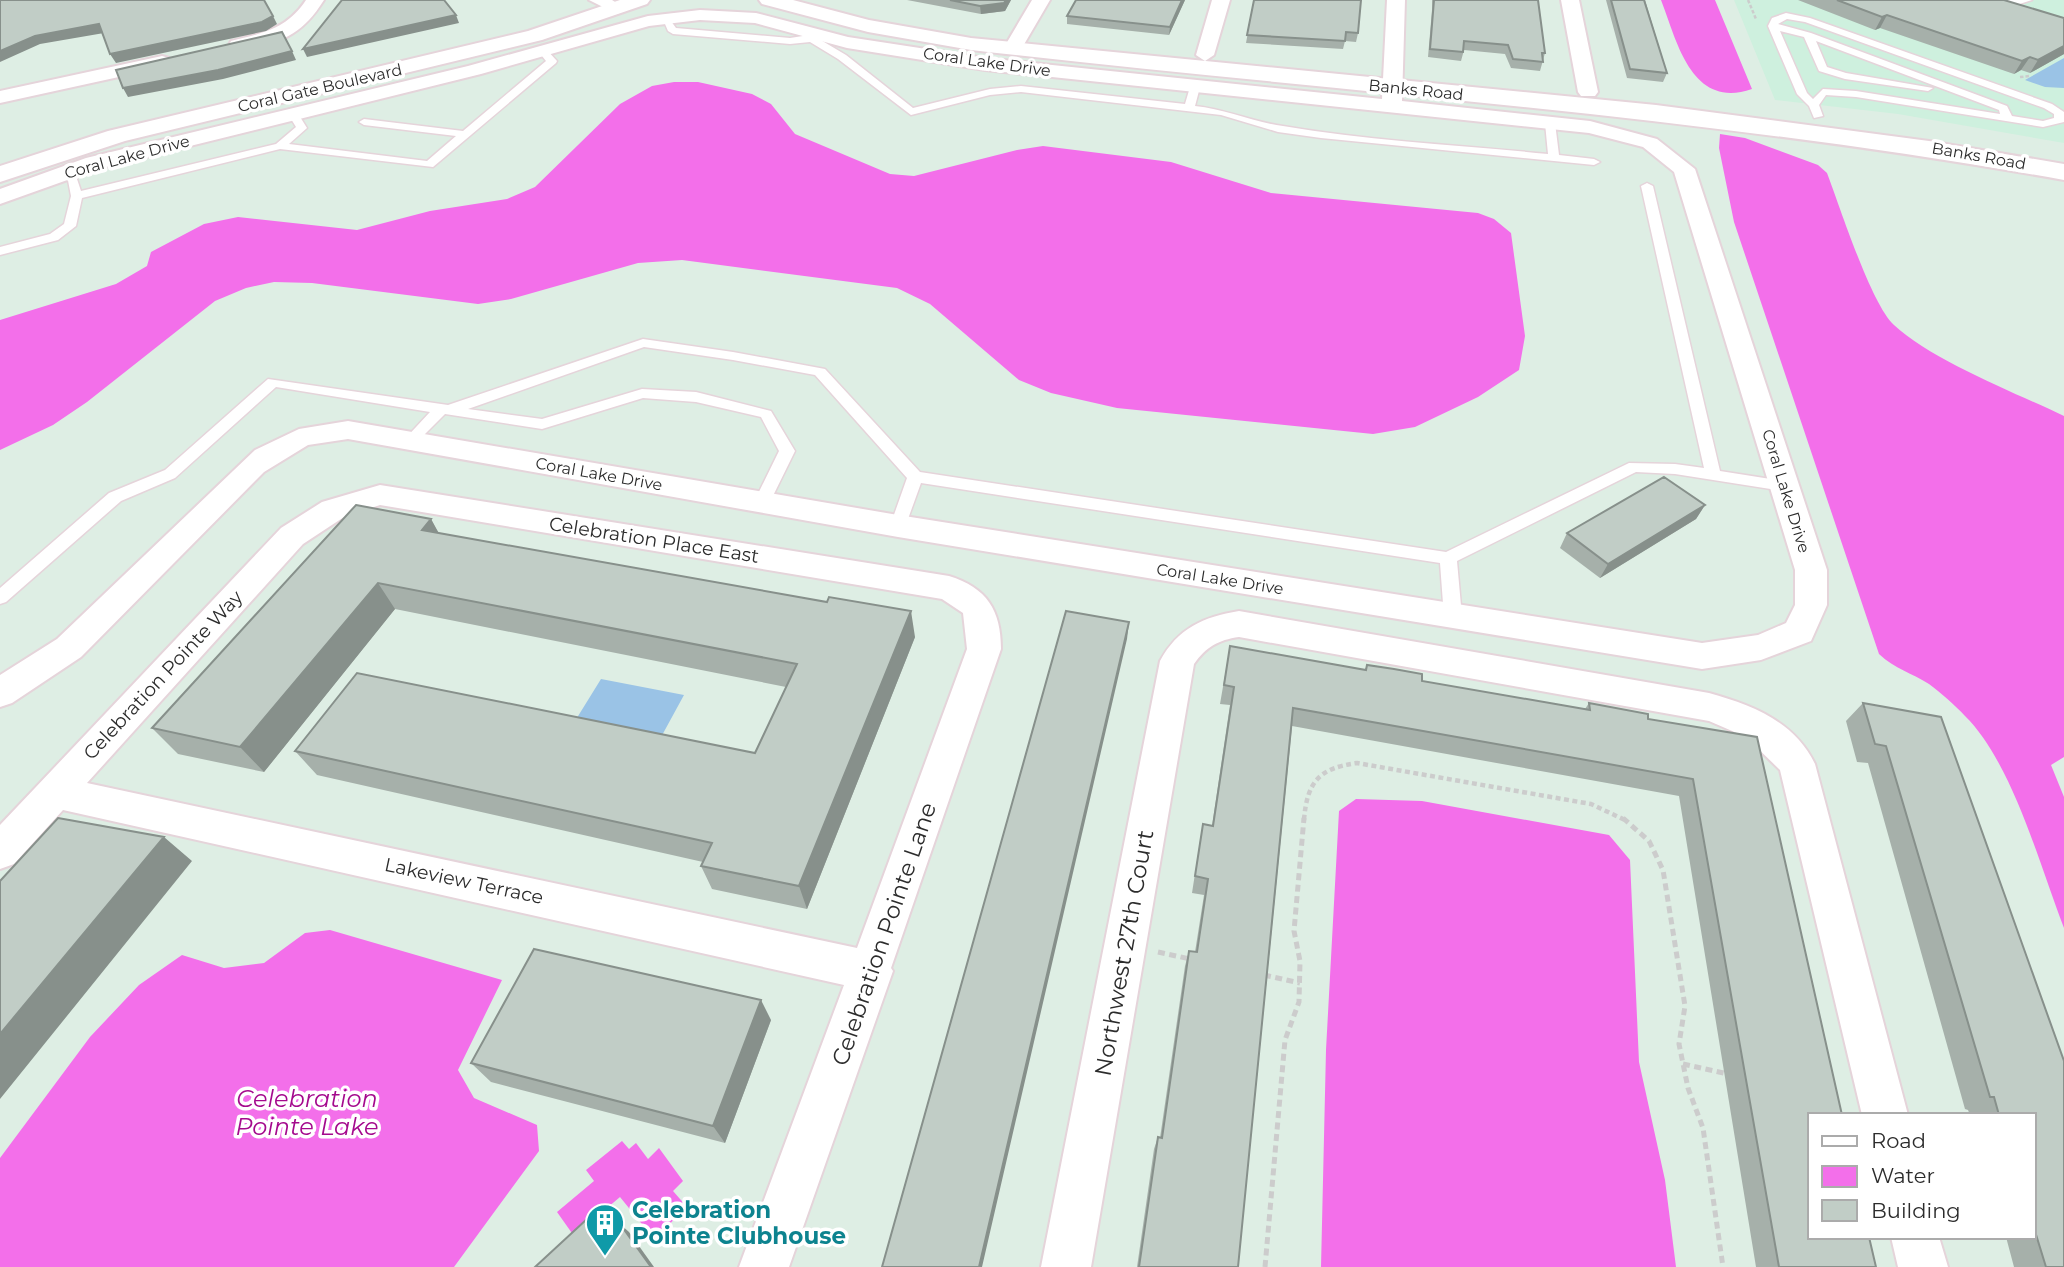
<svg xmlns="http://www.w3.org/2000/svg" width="2064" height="1267" font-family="Montserrat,sans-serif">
<rect width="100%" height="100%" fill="#deeee4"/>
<path fill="#cef0de" d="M1734,0H2064V143L1898,114L1775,100Z"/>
<path fill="#9ac3e6" d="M2064,58V88L2045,87L2025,80Z
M601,679L684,695L660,739L575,721Z"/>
<path fill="#f36fea" d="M1661,0H1715L1752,89C1691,110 1677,41 1661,0Z
M674,82H698L752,94L771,104L795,134L890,174L914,176L1017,150L1043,146L1171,162L1271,193L1478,213L1494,219L1511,233L1525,336L1519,370L1478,397L1415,427L1373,434L1117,408L1051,393L1019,380L930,304L897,288L682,260L638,263L511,299L478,304L312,283L274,282L246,288L215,301L87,402L53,425L0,450V320L116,284L147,266L151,252L204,224L238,217L357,230L430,211L507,199L535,187L620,104L652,86Z
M1720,134L1745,138L1818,165L1827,173C1840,207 1871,304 1894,325C1931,360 2016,393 2064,416V757L2051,765L2064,797V928C2040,866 2012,762 1965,716C1955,705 1941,693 1929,684C1912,673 1895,669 1879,654L1734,222L1719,148Z
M1356,799L1422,801L1609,835L1630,860L1639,1062L1665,1180L1676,1267H1321L1326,1050L1339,811Z
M330,930L502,980L458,1070L474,1098L537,1125L539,1151L454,1267H0V1158L90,1037L139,985L182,955L224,968L264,963L305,933Z
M622,1141L629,1149L636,1143L648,1159L659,1148L683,1181L673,1191L687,1207L654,1239L620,1197L574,1236L557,1212L594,1181L586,1170Z"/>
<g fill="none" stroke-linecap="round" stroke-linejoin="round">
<g stroke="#e5d4da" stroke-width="3">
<path id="service" d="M1971,0H2032L2010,7Z
M1786,13L1810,18L2052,104L2064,112V122L2043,127L1856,97L1826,95L1819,105L1823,116L1814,118L1809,106L1797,94L1768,26L1772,18ZM1787,19L1805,22L2044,108L2054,114V118L2043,121L2012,116L2007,106L1811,33L1778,24ZM1780,31L1804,37L1819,71L1845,79L1928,91L1933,88L1846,73L1827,67L1816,41L1999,110L2000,114L1856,91L1823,89L1813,99L1807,93Z
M662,17H668L676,28L790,38L822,33L824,35L819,39L846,55L913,108L990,89L1021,86L1185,104L1190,87L1195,84L1200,87L1195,106C1225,109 1253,122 1283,126C1370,141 1460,145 1548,154L1545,123L1550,120L1555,123L1559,155L1594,159L1600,162L1594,165L1321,138L1278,132L1221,115L1021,92L990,95L911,115L838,59L810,42L790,44L673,34L668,31Z
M540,49H546L557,61L556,63L433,167L280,149L82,198L76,226L58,240L0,255V247L50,234L64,224L71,196L66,170H74L81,191L276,144L296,127L288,114L293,111L297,112L307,128L289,144L427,161L456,136L364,125L359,122L364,119L463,131L546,61L538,51Z
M1647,183L1653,186L1720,471L1784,481L1792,486L1784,491L1675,474L1636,472L1457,561L1462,617L1453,624L1444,617L1440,563L921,483L904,530H892L890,526L907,478L815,375L733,360L644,347L468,409L542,419L642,389L696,392L771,411L795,451L768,506L762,507L754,502L779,451L761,417L696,402L643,398L542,429L445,414L415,444L410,446L403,441L430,412L276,387L175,478L121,501L6,602L0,604V588L109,493L165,470L268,379L448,405L643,339L733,352L825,369L920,472L1446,552L1629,463L1675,464L1704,468L1641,186Z"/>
</g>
<g stroke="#e5d4da" stroke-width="4">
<path id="minor" d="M306,0H324C300,38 280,42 238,51L229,45L231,41C263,33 287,29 306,0Z
M589,0H612L626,9L617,14Z
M1032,0H1050L1019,53H1005L1003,49Z
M1212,0H1230L1214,55L1205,61L1196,55Z
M1387,0H1405L1402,101L1590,121L1657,139L1695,169L1827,570V605L1811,641L1761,660L1702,669L898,537L348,439L308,445L264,472L81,657L12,703L0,707V675L57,639L255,450L299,429L348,421L898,515L1702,643L1758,635L1786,623L1795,605V570L1674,172L1643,147L1589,133L985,70L847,48L755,23L700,20L649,26L481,74L101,168L0,204V189L86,158L468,66L648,16L700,10L756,13L848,37L985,58L1382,99Z
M1561,0H1579L1598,92L1595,96H1581L1578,92Z
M162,56L169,58L171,62L169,66L0,103V91Z
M380,485L949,576C987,588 1001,610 1001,649L891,968L893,971L789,1267H739L844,985L63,810L14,864L0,869V825L281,528L322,502ZM380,505L942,599L963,613L967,649L857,948L87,783L303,544L344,517Z
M1239,611L1709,693C1752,705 1794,721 1815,764L1908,1115H1862L1780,770L1746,737L1709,721L1239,637C1218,640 1206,647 1194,664L1091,1267H1041L1160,661C1178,628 1203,617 1239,611Z
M1891,1237H1939L1948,1267H1898Z"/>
</g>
<g stroke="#e5d4da" stroke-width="4">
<path id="tertiary" d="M620,0H650L647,4L542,40L125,141L0,182V166L108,131L528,31Z
M759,0H793L869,20L971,38L1656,105L1929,141L2064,164V180C1702,115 1336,92 971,50L868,32L762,4Z"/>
</g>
<path stroke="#ccc" stroke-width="2.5" stroke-dasharray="3.5 2" stroke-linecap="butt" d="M1748,0L1756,19
M2020,77L2030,76"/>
<path stroke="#ccc" stroke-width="4.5" stroke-dasharray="5 3.5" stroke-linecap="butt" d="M1304,820C1307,782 1319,768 1357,763L1591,804L1625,820"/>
<path stroke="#ccc" stroke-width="5" stroke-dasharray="7 4.5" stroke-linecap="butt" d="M1623,818L1649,841L1663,870L1685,1006L1679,1044L1688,1088L1703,1128L1723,1267
M1158,952L1190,959
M1264,975L1300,983
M1683,1064L1728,1074
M1265,1267L1285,1040L1299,1002L1300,961L1294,931L1304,818"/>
<use href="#service" fill="#fff" fill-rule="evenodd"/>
<use href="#minor" fill="#fff" fill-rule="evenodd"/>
<use href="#tertiary" fill="#fff" fill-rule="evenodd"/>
</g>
<path fill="#a6b0aa" d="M907,0H1011L1005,11L981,14Z
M1185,0L1169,35L1067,24V16Z
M1254,0L1358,33L1356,42L1345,41L1343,49L1246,43Z
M1432,0H1538L1545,53L1540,71L1511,68L1505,54L1464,50L1461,61L1428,57L1432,10Z
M1606,0H1645L1667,73L1663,82L1627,78Z
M1798,0H2004L2064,18V54L2030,73L2021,70L2014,74L1880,28L1875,30Z
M1705,505L1696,519L1600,578L1560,548L1567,533Z
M431,519L438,533L915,637L807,909L712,889L701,866L703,862L317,775L295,751L755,753L786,687L395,609L264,772L178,754L152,728Z
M1230,646L1365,670L1367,665L1422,681L1585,709L1589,703L1648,719L1757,737L1876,1267H1756L1679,796L1292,726L1238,1267H1137L1154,1149L1158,1137L1160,1138L1185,966L1189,951L1195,952L1204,895L1192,893L1200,841L1203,824L1212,826L1230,705L1220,704Z
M1863,703L2064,1061V1267H2014L2006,1237H2034V1115H1970L1968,1110L1965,1109L1868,763L1857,762L1846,721Z
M771,1020L725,1143L491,1082L471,1063Z"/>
<path fill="#87908b" d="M1006,0H1011L1005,11L981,14L980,6Z
M1182,0H1185L1169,35L1170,27Z
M456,15L459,23L307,57L303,49Z
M1887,15L1880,28L1875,30L1882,17Z
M273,16L277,24L266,31L116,63L110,54Z
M99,24L104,33L40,44L0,62V51L35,36Z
M2064,46V54L2030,73L2038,60Z
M292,51L296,60L223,79L128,97L123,88Z
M2030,57L2021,70L2014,74L2022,61Z
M1705,505L1696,519L1600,578L1608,564Z
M431,519L446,546L422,530Z
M378,583L395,609L264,772L240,747Z
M911,611L915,637L807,909L799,886Z
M1129,622L1127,639L982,1267H979Z
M164,837L192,861L0,1099V1034Z
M761,1000L771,1020L725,1143L713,1126Z
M587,1219L596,1227L612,1247L602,1239Z
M620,1224L629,1232L654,1267H651Z"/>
<path fill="#c1cdc6" stroke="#87908b" stroke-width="2" d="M0,0H264L273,16L262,22L110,54L99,24L35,36L0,51Z
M342,0H444L456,15L303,49Z
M950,0H1006L1004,3L980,6Z
M1076,0H1182L1170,27L1067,16Z
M1254,0H1361L1358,33L1346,32L1345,41L1247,35Z
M1434,0H1538L1545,53H1542L1543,62L1513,59L1508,45L1464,41L1463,52L1430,49Z
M1611,0H1644L1667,73L1630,69Z
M1837,0H2004L2064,18V46L2038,60L2030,57L2022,61L1887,15L1882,17Z
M282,32L292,51L218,70L123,88L116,70Z
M1664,477L1705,505L1608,564L1567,533Z
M356,505L431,519L422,530L827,602L829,597L911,611L799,886L701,866L712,843L295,751L357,673L755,753L797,664L378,583L240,747L152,728Z
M1066,611L1129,622L979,1267H882Z
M1230,646L1366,670L1367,665L1394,669L1422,674V681L1590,710L1589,703L1648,714V719L1757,737L1842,1115H1810V1237H1869L1876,1267H1779L1693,779L1293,708L1238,1267H1139L1158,1137L1162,1138L1189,951L1197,952L1208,879L1195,876L1203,824L1213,826L1234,687L1224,685Z
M1863,703L1941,717L2064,1061V1267H2046L2034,1228V1115H1999L1994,1097H1990L1886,746L1875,744Z
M58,818L164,837L0,1034V881Z
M534,949L761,1000L713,1126L471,1063Z
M587,1219L602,1239L620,1224L651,1267H535Z"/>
<defs>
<g id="building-pin" transform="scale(2.0125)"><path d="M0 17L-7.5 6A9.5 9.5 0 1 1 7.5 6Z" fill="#0f9aa8" stroke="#fff"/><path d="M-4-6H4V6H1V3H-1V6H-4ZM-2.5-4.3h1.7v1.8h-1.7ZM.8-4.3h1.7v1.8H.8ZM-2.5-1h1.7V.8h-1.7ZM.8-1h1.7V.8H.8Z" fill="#fff"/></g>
</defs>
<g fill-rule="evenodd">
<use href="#building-pin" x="605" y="1223"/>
</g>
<g text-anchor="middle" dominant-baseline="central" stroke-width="7" stroke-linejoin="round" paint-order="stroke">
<g font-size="16" fill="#2c2c2c" stroke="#fff">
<text transform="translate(987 62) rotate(8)">Coral Lake Drive</text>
<text transform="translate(320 88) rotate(-13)">Coral Gate Boulevard</text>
<text transform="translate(1416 90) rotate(6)">Banks Road</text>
<text transform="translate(1979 156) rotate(10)">Banks Road</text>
<text transform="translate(127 157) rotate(-15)">Coral Lake Drive</text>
<text transform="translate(599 474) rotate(10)">Coral Lake Drive</text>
<text transform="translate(1786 491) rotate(73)">Coral Lake Drive</text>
<text transform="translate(1220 579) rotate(9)">Coral Lake Drive</text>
</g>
<g font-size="19" fill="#2c2c2c" stroke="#fff">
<text transform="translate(654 540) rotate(9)">Celebration Place East</text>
<text transform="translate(163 675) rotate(-47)">Celebration Pointe Way</text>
<text transform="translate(464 881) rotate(12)">Lakeview Terrace</text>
</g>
<g font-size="23" fill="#2c2c2c" stroke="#fff">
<text transform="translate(884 934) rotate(-71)">Celebration Pointe Lane</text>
<text transform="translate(1124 953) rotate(-80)">Northwest 27th Court</text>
</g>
<g font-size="23" font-weight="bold" fill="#0d838f" stroke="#fff" text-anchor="start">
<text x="632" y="1210">Celebration<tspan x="632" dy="26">Pointe Clubhouse</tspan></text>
</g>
<g font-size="24" font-style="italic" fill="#a4098d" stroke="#fff">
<text x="307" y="1098">Celebration<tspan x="307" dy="28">Pointe Lake</tspan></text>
</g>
</g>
<rect x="1808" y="1113" width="228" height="126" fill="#ffffff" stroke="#ababab" stroke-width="2"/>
<rect x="1822" y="1136" width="35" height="10" fill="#ffffff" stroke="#ababab" stroke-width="2"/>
<text x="1871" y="1148" font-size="21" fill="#2c2c2c">Road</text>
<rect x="1822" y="1166" width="35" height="21" fill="#f36fea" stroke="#ababab" stroke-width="2"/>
<text x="1871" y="1183" font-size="21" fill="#2c2c2c">Water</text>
<rect x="1822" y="1200" width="35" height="21" fill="#c1cdc6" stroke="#ababab" stroke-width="2"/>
<text x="1871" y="1218" font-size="21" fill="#2c2c2c">Building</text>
</svg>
